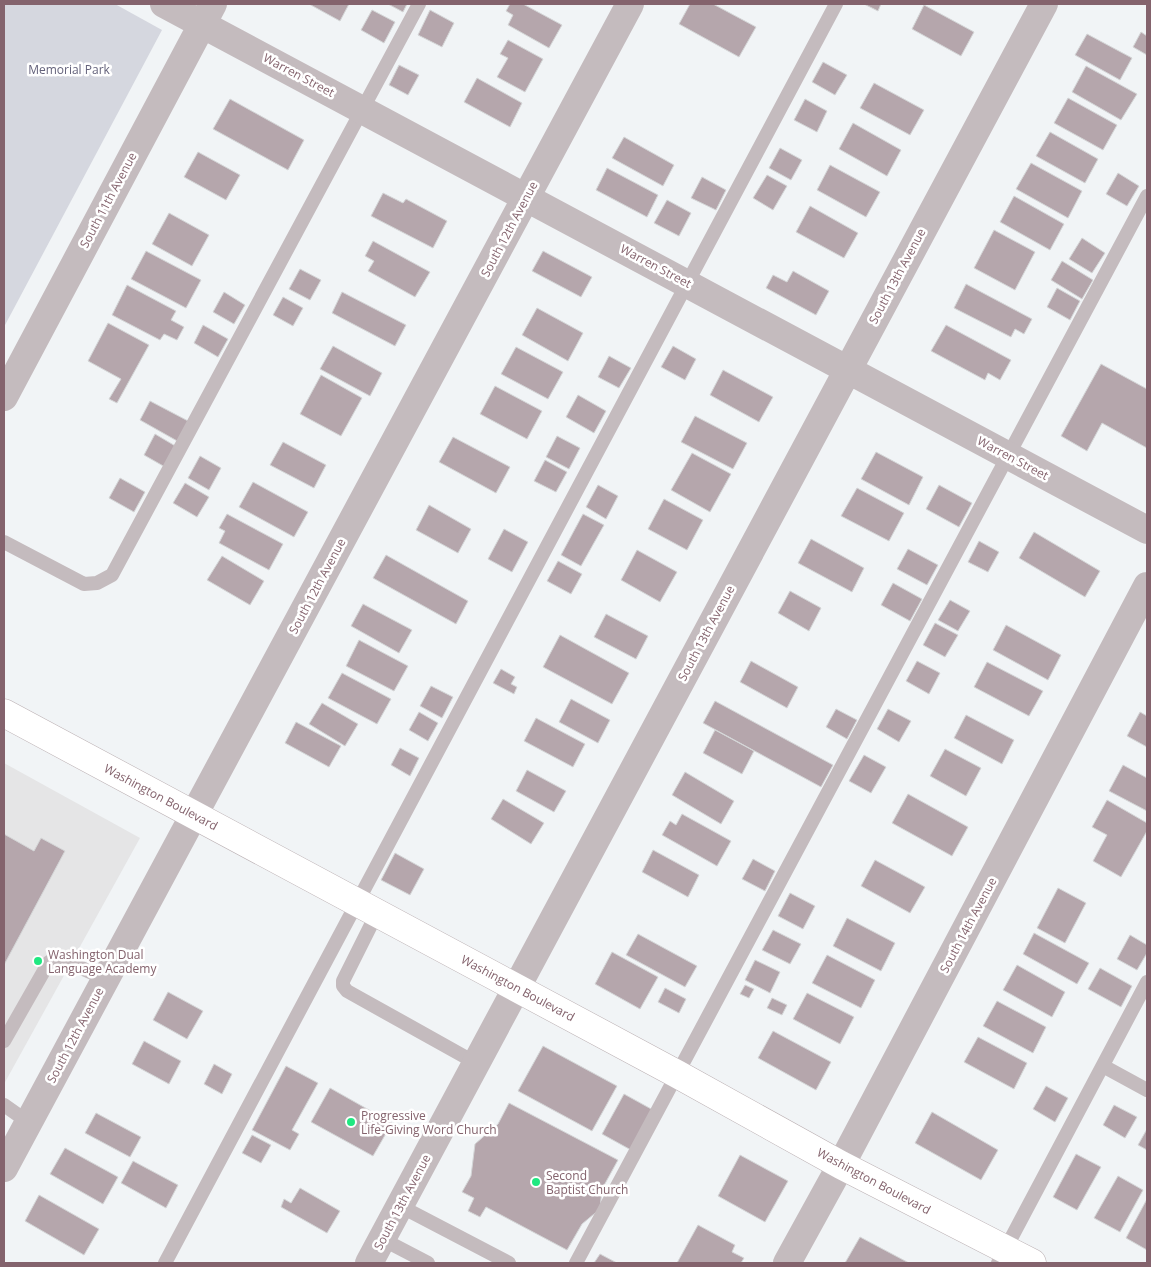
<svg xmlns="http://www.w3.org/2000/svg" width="1151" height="1267" font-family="'Open Sans',sans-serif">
<rect width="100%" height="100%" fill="#f1f4f6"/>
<path fill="#e5e5e6" d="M4,763L140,838L4,1084Z"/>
<path fill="#d5d7df" d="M4,4H115L162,30L4,327Z"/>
<path fill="#b5a6ac" stroke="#d4d6d7" d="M309,4H349L340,21Z
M388,4H407L403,12Z
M510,4H523L562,25L549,48L508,25L513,15L506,11Z
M690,4H713L756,27L739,57L679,24Z
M864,4H881L878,11Z
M924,5L974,32L961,56L912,29Z
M372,10L395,22L384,43L361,30Z
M430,10L454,23L442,47L418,35Z
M1141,32L1147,36V55L1133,47Z
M1087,34L1132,58L1120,80L1075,55Z
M508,40L543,59L525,92L497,77L508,58L500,54Z
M823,62L847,75L835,95L812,82Z
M399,65L419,75L408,95L389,85Z
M1086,66L1137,94L1121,120L1072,92Z
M477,78L522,103L510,127L464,102Z
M874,83L924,110L910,135L860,108Z
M1068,98L1117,125L1103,150L1054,123Z
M230,99L304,140L288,170L213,129Z
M805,99L827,111L817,132L794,120Z
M853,123L901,150L887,176L839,149Z
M1050,132L1098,159L1085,183L1036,156Z
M624,137L674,165L663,186L612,158Z
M780,148L802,160L791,180L769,168Z
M198,152L240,175L226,200L184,177Z
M1031,163L1082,191L1068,218L1016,189Z
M830,165L880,192L866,217L817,190Z
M607,168L658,195L647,217L596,190Z
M1118,173L1139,186L1127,206L1106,194Z
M767,175L787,186L773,210L753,198Z
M702,177L726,190L716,210L691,198Z
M383,193L403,203L406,199L447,221L433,248L371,216Z
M1014,196L1064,224L1050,250L1000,222Z
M667,200L691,213L679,236L654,223Z
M810,206L858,233L844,258L796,232Z
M169,213L209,235L192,266L152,244Z
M994,230L1035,252L1015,290L974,268Z
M1082,238L1105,253L1092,273L1069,259Z
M373,241L430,272L415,297L368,271L374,261L365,256Z
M146,251L201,280L186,308L131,279Z
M543,251L592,277L581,297L532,271Z
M1062,261L1093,280L1082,299L1051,280Z
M300,269L321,280L310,300L289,289Z
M793,271L829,291L816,315L766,288L773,275L787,282Z
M966,284L1032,319L1024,334L1015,329L1011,337L954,308Z
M127,285L176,311L171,320L184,327L177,340L164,334L160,340L112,315Z
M1057,288L1080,301L1070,320L1047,307Z
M224,292L245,305L234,324L213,312Z
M342,292L406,325L395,346L332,313Z
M283,297L303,308L293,326L273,315Z
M537,308L583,333L568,361L522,335Z
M108,323L149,345L117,403L109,399L121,379L88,361Z
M203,325L228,339L218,357L194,343Z
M946,325L1011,360L1000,380L988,373L985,380L931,351Z
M333,346L382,373L370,396L320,369Z
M673,346L696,359L685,380L661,367Z
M516,347L563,372L548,399L501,374Z
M609,356L631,368L619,388L598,377Z
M1101,364L1147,389V448L1102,423L1087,451L1061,436Z
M723,370L773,397L759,422L710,395Z
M321,375L362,398L341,436L300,414Z
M495,386L542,411L527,439L480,414Z
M578,395L606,411L594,433L566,417Z
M150,401L190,422L179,442L140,420Z
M695,416L747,443L733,469L681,442Z
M155,434L177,447L165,467L144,455Z
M557,436L580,448L569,469L546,457Z
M453,437L510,467L496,493L439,462Z
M283,442L326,465L314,488L270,465Z
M876,452L923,477L909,505L861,479Z
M692,453L731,474L710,512L671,490Z
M200,456L221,468L209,490L188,478Z
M545,460L567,472L556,492L534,481Z
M120,478L145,492L134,512L109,498Z
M253,482L308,512L294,537L239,507Z
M185,483L209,497L197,517L173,503Z
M598,485L618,496L606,519L586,507Z
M939,485L972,503L959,527L926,509Z
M857,488L904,513L889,541L841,516Z
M664,499L703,520L687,550L648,529Z
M429,505L471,529L458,553L416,530Z
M227,514L283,544L269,570L219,543L225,531L219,528Z
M583,514L604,525L581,566L561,555Z
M504,529L528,542L512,572L488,559Z
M1034,532L1100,571L1085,597L1019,558Z
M811,539L864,568L852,592L798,563Z
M979,541L999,552L988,572L968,562Z
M908,549L938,565L927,585L897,569Z
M637,550L677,572L660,602L621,580Z
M386,555L468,601L456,624L373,578Z
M222,556L264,581L250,605L207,580Z
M558,561L582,574L571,594L547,581Z
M893,583L922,599L910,621L881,605Z
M790,591L821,608L809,631L778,613Z
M950,600L970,611L958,631L938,620Z
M363,604L412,630L399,653L351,626Z
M606,614L648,636L636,659L594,637Z
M935,623L958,635L945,657L923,645Z
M1006,625L1061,655L1048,680L993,650Z
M560,635L629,673L612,704L543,667Z
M359,640L408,666L394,691L346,666Z
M751,661L798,687L787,708L740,682Z
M917,661L940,673L929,694L906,681Z
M987,662L1043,691L1029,716L974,687Z
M501,669L515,677L511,684L517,687L514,694L493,683Z
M342,673L391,699L377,724L328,698Z
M431,686L453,697L442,718L420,706Z
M571,699L610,720L598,743L559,722Z
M715,701L833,765L821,787L703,723Z
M322,703L358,724L345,746L309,724Z
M836,709L857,720L847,739L826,727Z
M888,709L911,721L899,742L877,729Z
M419,712L438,723L428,741L409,730Z
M1140,712L1147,716V747L1127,736Z
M966,715L1014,740L1002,764L954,738Z
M536,718L585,744L573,767L524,741Z
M296,722L341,746L329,767L285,743Z
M715,730L754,751L742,774L703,753Z
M400,748L419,758L410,776L391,765Z
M945,749L981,768L966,796L930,776Z
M864,755L886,767L871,793L849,781Z
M1123,765L1147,778V811L1109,791Z
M527,770L566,791L554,812L516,791Z
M685,772L734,801L721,824L672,795Z
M908,794L968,827L952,856L892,823Z
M503,799L544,823L531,844L491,819Z
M1107,800L1147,823V831L1121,877L1093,861L1107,835L1092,827Z
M682,814L731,841L717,866L662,835L670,821L676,825Z
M4,834L34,851L41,838L65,851L4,965Z
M653,850L699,875L688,897L642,872Z
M395,853L424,869L410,895L381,880Z
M753,859L775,871L765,891L742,879Z
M875,860L925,887L910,913L861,886Z
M1058,888L1086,903L1065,943L1037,928Z
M790,893L815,906L803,929L778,916Z
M847,918L895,943L881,971L833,946Z
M773,930L801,944L790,964L762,950Z
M1034,933L1089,963L1077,984L1023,954Z
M638,934L697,966L685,987L626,955Z
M1130,935L1147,945V953L1137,970L1117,959Z
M612,952L658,977L640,1009L595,984Z
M827,955L875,980L861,1008L812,983Z
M755,960L780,972L770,993L745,980Z
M1017,965L1065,992L1052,1017L1003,990Z
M1100,968L1132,986L1121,1007L1088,989Z
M745,985L754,989L749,998L740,994Z
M665,988L686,999L679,1013L658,1002Z
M168,992L203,1011L187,1039L153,1020Z
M807,993L854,1017L840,1044L793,1019Z
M772,998L787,1005L782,1015L767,1008Z
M997,1001L1046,1027L1033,1053L983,1026Z
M773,1031L831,1062L816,1090L758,1058Z
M978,1037L1027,1063L1014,1089L964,1062Z
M144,1041L181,1061L169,1084L132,1064Z
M543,1046L617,1086L592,1131L518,1091Z
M214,1064L232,1074L222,1094L204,1084Z
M286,1066L318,1083L292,1130L299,1134L290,1150L252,1130Z
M1046,1086L1068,1098L1055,1122L1033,1109Z
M330,1088L392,1123L373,1156L311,1122Z
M624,1094L653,1110L631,1150L602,1134Z
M509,1103L618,1160L602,1189L600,1209L582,1224L567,1250L486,1207L480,1217L468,1211L474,1198L462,1192L471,1176L475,1144L498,1124Z
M1114,1105L1137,1117L1125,1138L1103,1125Z
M932,1112L998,1150L981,1180L915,1143Z
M96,1113L141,1137L130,1157L85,1133Z
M1147,1129V1150L1138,1145Z
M252,1135L271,1145L261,1163L242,1153Z
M65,1148L118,1177L103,1204L50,1174Z
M1076,1154L1101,1167L1077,1210L1053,1197Z
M740,1155L788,1181L765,1222L718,1196Z
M133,1161L178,1185L166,1208L121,1183Z
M1118,1176L1143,1190L1120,1232L1094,1218Z
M300,1188L340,1211L327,1233L281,1207L284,1199L291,1203Z
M39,1195L99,1229L84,1255L25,1221Z
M1147,1199V1250L1126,1238Z
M698,1225L735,1245L732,1252L744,1258L741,1263H677Z
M860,1237L909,1263H845Z
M600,1254L617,1263H594Z"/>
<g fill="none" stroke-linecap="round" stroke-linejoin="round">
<g stroke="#bbb0b3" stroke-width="29">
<path id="secondary" d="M4,713L677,1074L841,1165L1032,1263"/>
</g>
<path stroke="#c4bbbe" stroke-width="14" d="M4,542L84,584L97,583L112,575L419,4
M377,913L343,981V986L347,991L476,1063
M4,1041L49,962L59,958L106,979
M1103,1066L1147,1090
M4,1105L28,1122
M400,1206L509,1263
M382,1239L428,1263
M165,1263L836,4
M576,1263L1147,196
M998,1263L1147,982"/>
<path stroke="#c4bbbe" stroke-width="28" d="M164,4L1147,530
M4,397L213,4
M4,1168L630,4
M369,1263L1044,4
M787,1263L841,1165L1147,586"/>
<use href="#secondary" stroke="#fff" stroke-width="28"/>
</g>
<g fill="#1fe881" stroke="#fff" stroke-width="2">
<circle cx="38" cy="961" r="5"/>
<circle cx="351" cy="1122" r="5"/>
<circle cx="536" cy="1182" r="5"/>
</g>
<g text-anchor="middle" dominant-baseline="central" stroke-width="5" stroke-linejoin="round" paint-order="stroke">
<g font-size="12" fill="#64627b" stroke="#fff">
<text x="69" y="69">Memorial Park</text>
</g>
<g font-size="12" fill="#84636d" stroke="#fff">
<text transform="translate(299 75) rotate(28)">Warren Street</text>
<text transform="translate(108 200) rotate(-62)">South 11th Avenue</text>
<text transform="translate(509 229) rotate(-62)">South 12th Avenue</text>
<text transform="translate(656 266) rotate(28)">Warren Street</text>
<text transform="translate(897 276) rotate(-62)">South 13th Avenue</text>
<text transform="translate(1013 458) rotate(28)">Warren Street</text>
<text transform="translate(317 586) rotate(-62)">South 12th Avenue</text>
<text transform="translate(706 633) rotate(-62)">South 13th Avenue</text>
<text transform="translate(161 797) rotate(28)">Washington Boulevard</text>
<text transform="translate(968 925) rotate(-62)">South 14th Avenue</text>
<text transform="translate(518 988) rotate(28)">Washington Boulevard</text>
<text transform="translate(75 1035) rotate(-62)">South 12th Avenue</text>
<text transform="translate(874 1181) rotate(28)">Washington Boulevard</text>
<text transform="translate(402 1202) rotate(-62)">South 13th Avenue</text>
</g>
<g font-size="12" fill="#84636d" stroke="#fff" text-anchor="start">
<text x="48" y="954">Washington Dual<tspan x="48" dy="14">Language Academy</tspan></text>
<text x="361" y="1115">Progressive<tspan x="361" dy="14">Life-Giving Word Church</tspan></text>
<text x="546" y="1175">Second<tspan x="546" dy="14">Baptist Church</tspan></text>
</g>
</g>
<rect width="1151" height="1267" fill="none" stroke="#84636d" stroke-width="10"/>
</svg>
